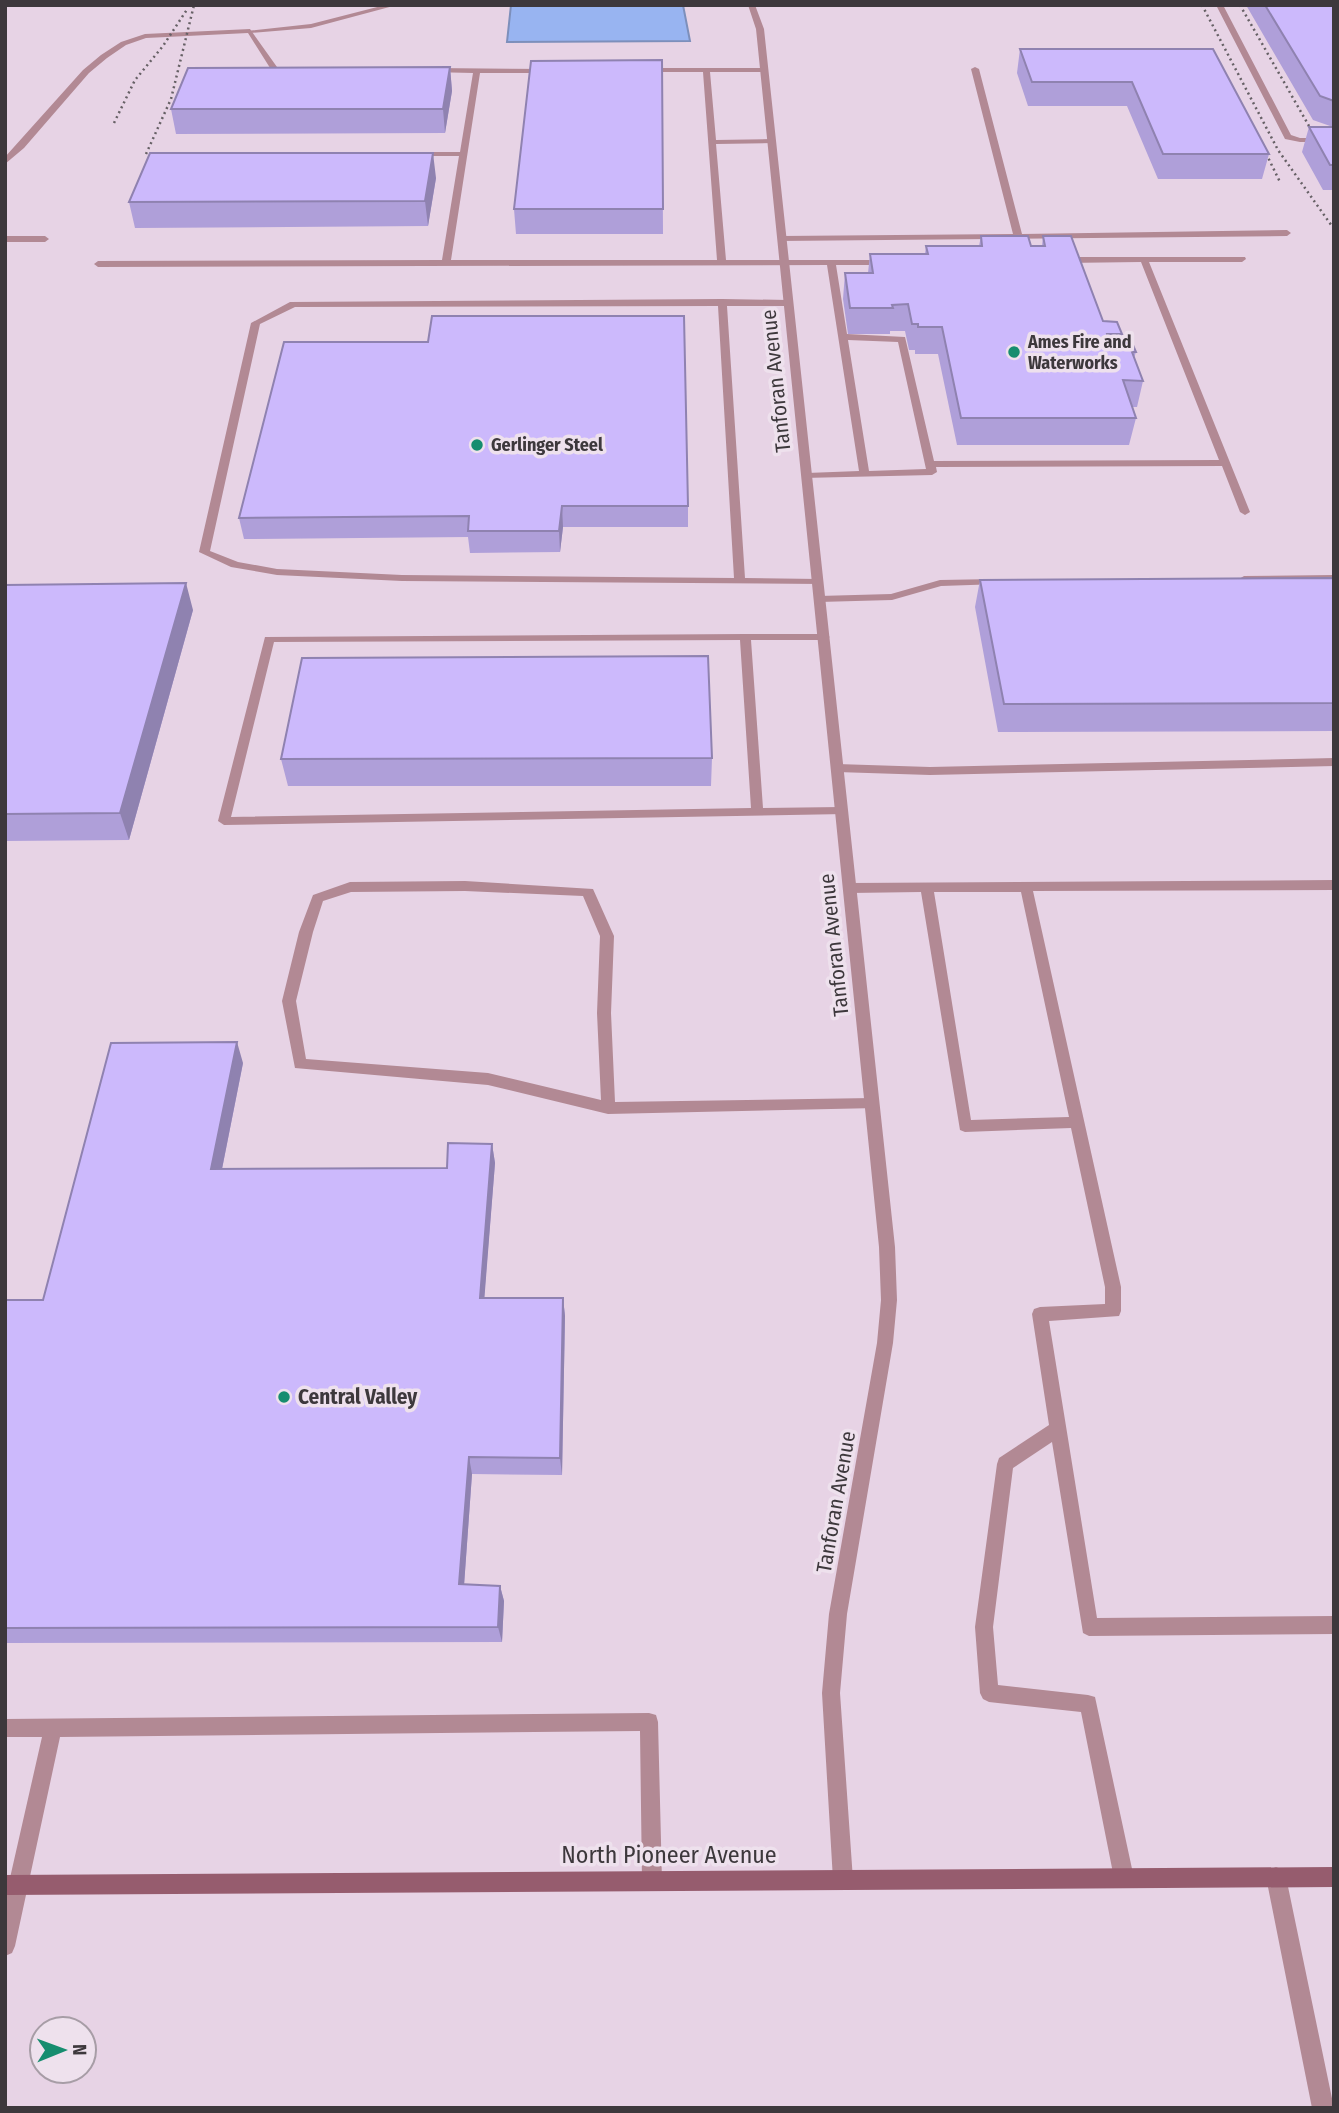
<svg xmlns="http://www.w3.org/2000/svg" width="1339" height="2113" font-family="'Fira Sans Condensed',sans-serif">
<rect width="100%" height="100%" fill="#eee1ed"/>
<path fill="#e7d3e5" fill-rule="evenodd" d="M5,5H1334V2108H5ZM42,2029H84V2071H42Z"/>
<path fill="#98b4f1" stroke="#7d8fbb" stroke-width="2" d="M511,5H683L690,41L507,42Z"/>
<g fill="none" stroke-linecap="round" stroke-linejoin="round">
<path fill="#b28994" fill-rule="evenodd" d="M1216,5H1223L1291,135L1300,138H1334V142H1300L1285,139Z
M250,29L277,67H293L297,69L296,71H272L248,33L146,38L126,45L107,58L89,73L24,148L5,164V157L83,70L101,55L121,42L145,34Z
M975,67L979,69L1022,234L1287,230L1291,233L1287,236L779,241V237L782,236L1013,234L971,69Z
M433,68L549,69L553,71L549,73H480L451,260H717L703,72H643L639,70L643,68H767L768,70L764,72H710L716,140L772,139L776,141L772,143L716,144L726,260H889L890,262L886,265H836L847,334L905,337L934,461L1219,460L1141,262L1064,263L1060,260L1064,257H1245L1246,259L1242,262H1149L1250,512L1245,515L1240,512L1222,466L936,467L937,472L932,475L803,478V474L807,473L859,471L827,265L98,267L94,264L98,261L442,260L459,156H416L412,154L416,152H460L473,73L430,72L429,70ZM848,340L898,342L926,469L869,471Z
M5,236H45L49,239L45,242H5Z
M722,299L788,300L792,303L788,306H727L745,578L818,579L823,582L822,584L402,581L277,575L231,567L199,552L251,323L290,302ZM718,306L734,578L402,575L277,569L238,562L210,551L260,324L295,307Z
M1334,575V581L1244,582L1239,579L1244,576Z
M996,579L1001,582L1000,584L941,586L892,600L819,602L814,599L819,596L891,594L940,580Z
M745,634H824L830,637L824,640H751L763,808L841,807L845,808L847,811L845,814L224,825L218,821L265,637ZM740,640L751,808L231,817L274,642Z
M1334,758V766L930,775L837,772L831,768L837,764L930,767Z
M1334,880V890L1033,891L1121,1287V1311L1119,1316L1049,1321L1097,1618L1334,1616V1634L1089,1636L1083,1633L1052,1442L1013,1468L993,1627L998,1685L1088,1695L1095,1697L1134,1878L1131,1885L1124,1888L1117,1885L1114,1878L1081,1712L989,1702L983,1699L980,1693L975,1627L997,1464L999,1458L1049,1425L1032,1314L1034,1309L1040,1307L1105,1304V1287L1071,1128L965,1132L960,1130L921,892L850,893L844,888L850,883ZM934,892H1021L1069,1117L971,1120Z
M465,881L593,889L614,936L611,1013L615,1102L872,1098L877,1100L879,1104L877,1108L608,1114L488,1085L295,1068L282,1001L299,932L313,895L350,882ZM465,891L583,896L600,936L597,1013L601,1100L488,1073L306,1059L296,1001L313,932L323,901L351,892Z
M649,1713L656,1715L658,1722L662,1881L659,1888L652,1891L645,1888L642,1881L640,1731L60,1737L15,1946L12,1953L5,1956V1900L42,1737H5V1719Z
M1276,1867L1283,1870L1286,1877L1334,2108H1312L1266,1877L1269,1870Z"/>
<path fill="#b28994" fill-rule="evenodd" d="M385,5H397L311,28L250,33L246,31L311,24Z
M748,5H755L764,29L895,1247L897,1300L893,1343L847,1614L840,1693L853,1880L850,1887L843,1890L836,1887L833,1880L822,1693L829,1614L877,1343L881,1300L879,1247L756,29Z"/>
<path fill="#965c6e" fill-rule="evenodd" d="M1334,1867V1887L5,1895V1875Z"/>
<path stroke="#666065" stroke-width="2.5" stroke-dasharray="2 3.5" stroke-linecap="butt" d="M1202,5L1278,150L1334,229
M1240,5L1309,126
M114,123L135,80L163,46L188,8
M1259,139L1280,182
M146,154L171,99L194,5"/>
</g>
<path fill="#af9fd9" d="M1246,5H1334V190H1323L1302,152L1309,127H1333L1313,120Z
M1020,49H1213L1269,154L1262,179H1158L1127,106H1028L1017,73Z
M662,60L663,234H516L514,209Z
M450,67L452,91L445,133L176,134L171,109Z
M436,178L428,226L135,228L129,202Z
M981,236L1031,246H1042L1043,236L1103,321L1122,334L1121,338L1136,352L1134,358L1143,381L1137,407H1132L1136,418L1129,445H957L938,354H915V350H909L905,331H890V334H848L843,299L845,273H868L870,254H925L926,246H979Z
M284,342L688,506V527H563L560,552L470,553L468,537L244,539L239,518Z
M1334,578V731L998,732L975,607L980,580Z
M5,585L193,610L129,840L5,841Z
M712,758L711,786H288L281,759Z
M243,1063L222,1169L447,1168L492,1144L495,1163L484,1298H563L565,1316L562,1475L472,1474L464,1585L500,1586L504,1601L502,1642L5,1643V1300H43Z"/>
<path fill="#8f82b0" d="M450,67L452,91L445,133L443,109Z
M433,153L436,178L428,226L425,201Z
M562,506L563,527L560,552L559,531Z
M186,583L193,610L129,840L120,813Z
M237,1042L243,1063L218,1189L211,1169Z
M492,1144L495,1163L483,1316L480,1298Z
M563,1298L565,1316L562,1475L560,1458Z
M469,1457L472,1474L463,1600L459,1584Z
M500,1586L504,1601L502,1642L498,1627Z"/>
<path fill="#ccb9fc" stroke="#8f82b0" stroke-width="2" d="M1265,5H1334V101L1320,96Z
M1020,49H1213L1269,154H1163L1132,82H1032Z
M662,60L663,209H514L531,61Z
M450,67L443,109H171L188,68Z
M1309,127H1334V165H1330Z
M150,153H433L425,201L129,202Z
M981,236H1028L1031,246H1045L1043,236H1071L1103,321L1117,322L1122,334H1107L1108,339L1130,338L1136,352H1132L1143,381L1123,380L1136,418H961L942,327H918V324H912L908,304L892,305L893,308H850L845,273H873L870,254H928L926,246H982Z
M432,316H684L688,506H562L559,531H468L469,516L239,518L284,342H428Z
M1334,578V703L1004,704L980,580Z
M186,583L120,813L5,814V585Z
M708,656L712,758L281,759L302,658Z
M237,1042L211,1169L447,1168L448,1143L492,1144L480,1298H563L560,1458L469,1457L459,1584L500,1586L498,1627L5,1628V1300H43L111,1043Z"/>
<g fill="#168d6f" stroke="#eee1ed" stroke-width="2.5">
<circle cx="1014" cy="352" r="7"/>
<circle cx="477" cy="445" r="7"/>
<circle cx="284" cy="1397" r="7"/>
</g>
<g text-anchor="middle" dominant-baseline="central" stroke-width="7" stroke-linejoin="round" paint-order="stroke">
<g font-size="18" font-weight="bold" fill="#3d383c" stroke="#eee1ed" text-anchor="start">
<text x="1028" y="342">Ames Fire and<tspan x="1028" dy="21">Waterworks</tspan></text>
<text x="491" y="445">Gerlinger Steel</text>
</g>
<g font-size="21" fill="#3d383c" stroke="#eee1ed">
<text transform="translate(776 381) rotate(-96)">Tanforan Avenue</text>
<text transform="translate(834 945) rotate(-96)">Tanforan Avenue</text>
<text transform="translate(836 1502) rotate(-80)">Tanforan Avenue</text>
</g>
<g font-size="21" font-weight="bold" fill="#3d383c" stroke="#eee1ed" text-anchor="start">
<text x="298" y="1397">Central Valley</text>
</g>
<g font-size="24" fill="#3d383c" stroke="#eee1ed">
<text x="669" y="1855">North Pioneer Avenue</text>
</g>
</g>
<rect width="1339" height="2113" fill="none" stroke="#3d383c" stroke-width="14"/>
<g transform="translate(63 2050) rotate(89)"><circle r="33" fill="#eee1ed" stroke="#a79da6" stroke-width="2"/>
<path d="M0-5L12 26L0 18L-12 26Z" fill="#168d6f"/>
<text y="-10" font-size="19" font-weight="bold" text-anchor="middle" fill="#3d383c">N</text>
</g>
</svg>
